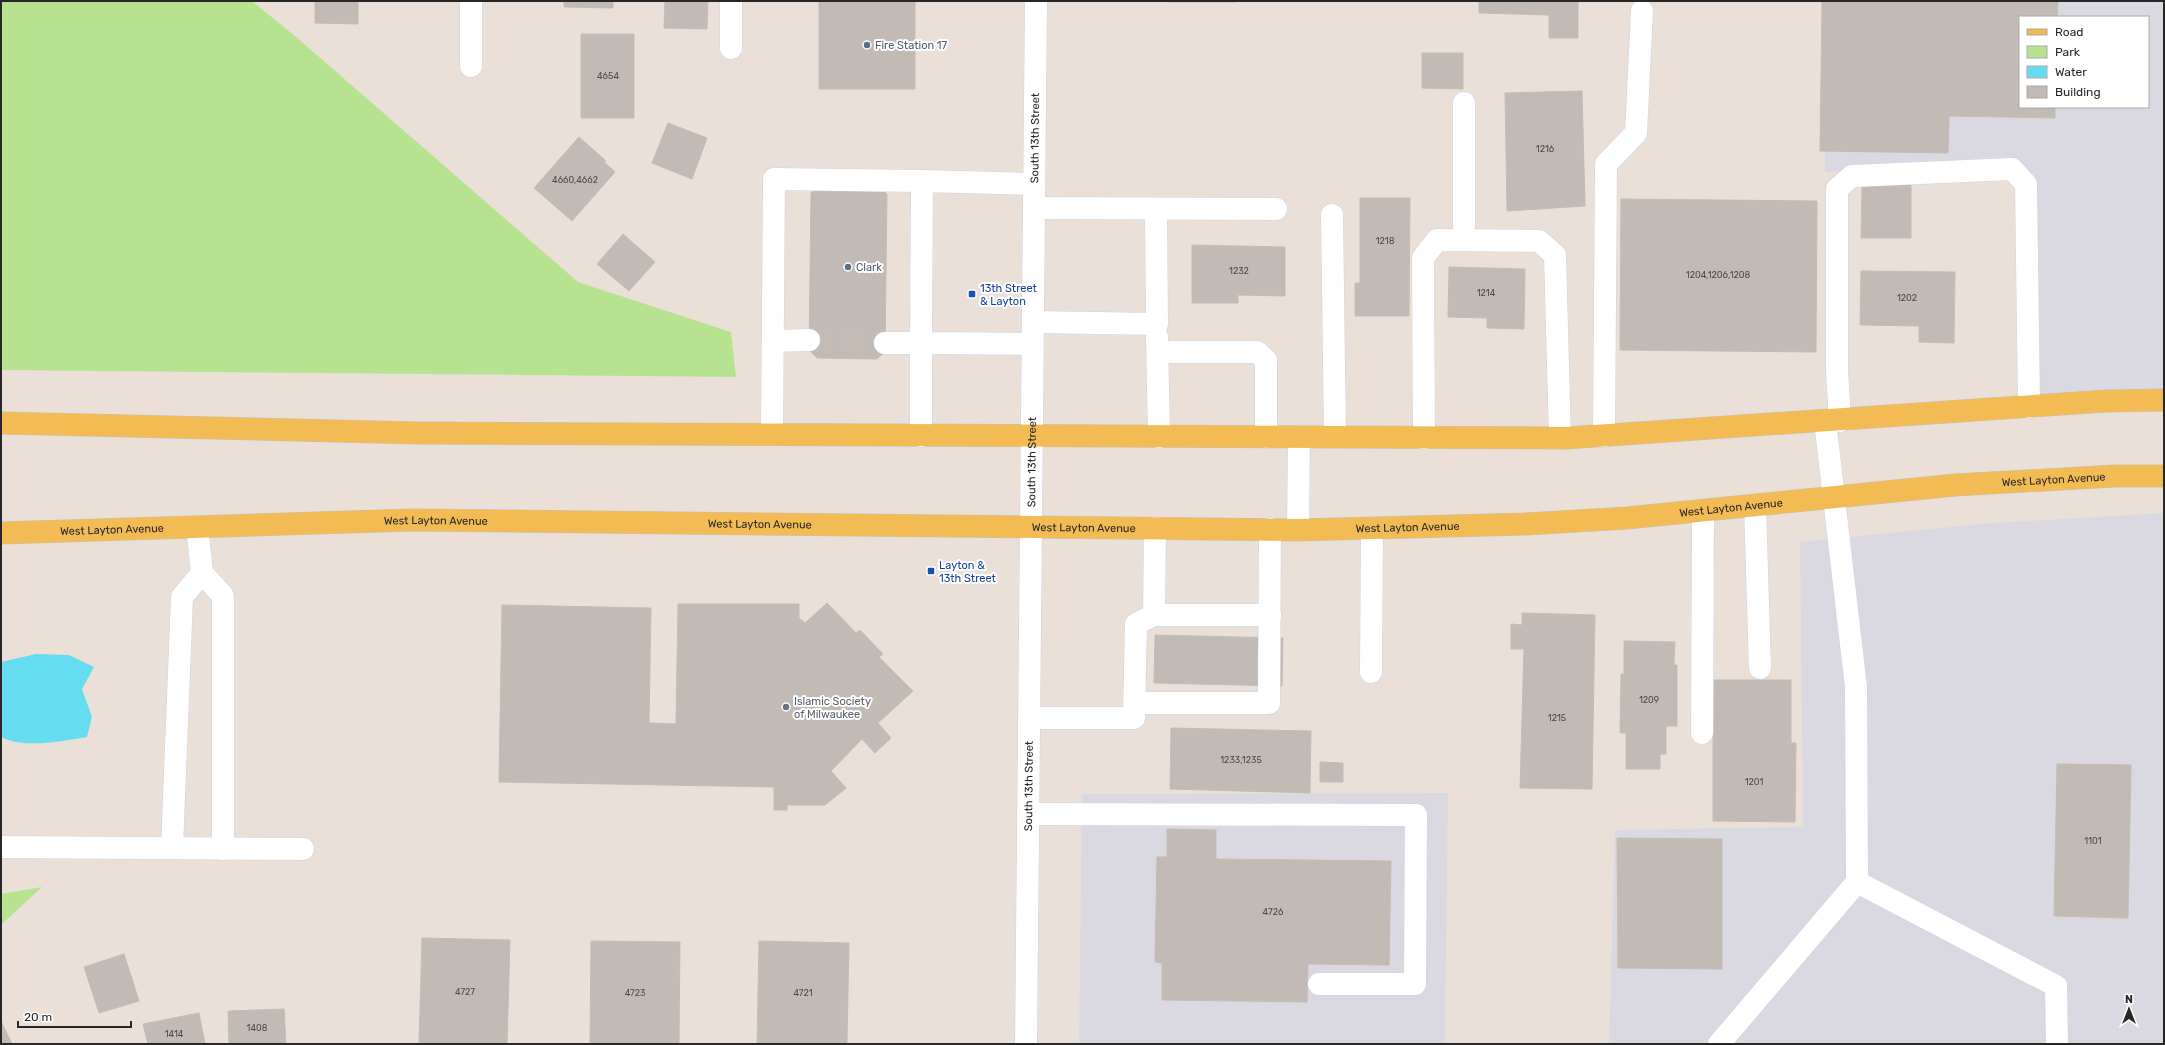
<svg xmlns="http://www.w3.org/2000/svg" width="2165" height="1045" font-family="Rubik,sans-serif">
<rect width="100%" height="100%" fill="#eae0d7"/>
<path fill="#dad9e2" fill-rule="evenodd" d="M1825,1H2164V400L2029,407L2020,163L1825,172ZM2020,17H2148V107H2020Z
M2164,513V1044H1609L1615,830L1803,827L1800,542L1992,523Z
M1448,793L1445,1044H1079L1082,794Z"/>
<path fill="#b7e391" d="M1,1H252L295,36L578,282L731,332L736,377L1,370Z
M42,887L1,925V894Z"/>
<path fill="#66dcf1" d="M36,654L69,655L94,667L82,689L92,717L87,737C63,741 23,749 1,737V662Z"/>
<path fill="#c2bab4" stroke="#c5bcb2" d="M315,1H358V24L315,23Z
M564,1H613V8L564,7Z
M665,1H708L707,29L664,28Z
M819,1H915V89H819Z
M1169,1H1235V2H1169Z
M1479,1H1578V38H1549V15L1479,13Z
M1822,1H2058L2057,17H2020V107H2055V118L1949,116L1948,153L1820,151Z
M581,34H634V118H581Z
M1422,53H1463V89L1422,88Z
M1582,91L1585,206L1507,211L1505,93Z
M668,123L707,138L692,179L652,163Z
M579,137L606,161L604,162L615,172L572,221L534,188Z
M1862,183H1911V238H1861Z
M819,186L880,188L887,194L885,352L877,359L817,358L809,350L811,193Z
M1360,198H1410L1409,316H1355V283H1360Z
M1621,199L1817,201L1816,352L1620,350Z
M623,234L655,262L629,291L597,264Z
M1192,245L1285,247V296L1238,295V303H1192Z
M1449,267L1525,269L1524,329L1487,328V318L1448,317Z
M1861,271L1955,272L1954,343L1919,342V326L1860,325Z
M827,603L856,633L860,630L883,654L879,657L913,691L878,723L891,738L875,753L862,739L831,771L846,788L825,805H787V810H774V787L499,782L502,605L651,608L649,723L676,724L678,604H799V618L805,623Z
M1522,613L1595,615L1592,789L1520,788L1524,649H1511V624L1522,625Z
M1155,635L1283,638L1282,686L1154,683Z
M1624,641L1675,642L1674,665H1677V726H1666V754H1660V769H1626V733H1620L1621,674H1624Z
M1713,680H1791V743H1796L1795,822L1713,821Z
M1171,728L1311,731L1310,793L1170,789Z
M1320,762L1343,763V782H1320Z
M2057,764L2131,765L2128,918L2054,916Z
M1167,829L1216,830V859L1391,861L1389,965L1308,964L1307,1002L1162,1000V963L1155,962L1157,857H1167Z
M1617,838L1722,839V969L1618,968Z
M422,938L510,940L507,1044H419Z
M591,941L680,942L679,1044H590Z
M759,941L849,943L847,1044H757Z
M124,954L139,1001L99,1013L84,967Z
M284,1009L286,1044H229L228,1011Z
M199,1013L205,1044H148L143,1024Z
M1,1021L12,1044H1Z"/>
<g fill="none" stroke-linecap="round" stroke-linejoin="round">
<path stroke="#c3bbb4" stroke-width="22" stroke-dasharray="22 11" stroke-linecap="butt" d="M809,340L885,343"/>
<g stroke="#cdd3e1" stroke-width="23">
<g id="minor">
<path d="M731,1V48"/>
<path d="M471,66V1"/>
<path d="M1034,208L1276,209"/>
<path d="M1332,215L1335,437"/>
<path d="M1464,240V103"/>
<path d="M1033,322L1157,324L1156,210"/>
<path d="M1157,337L1159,437"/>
<path d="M773,341L809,340"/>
<path d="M885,343H921V436"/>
<path d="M1032,344L921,343L922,181L1034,184"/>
<path d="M1158,352H1257L1266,360V437"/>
<path d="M1840,421L1837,370V189L1852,176L2012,169L2026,184L2029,407"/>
<path d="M772,434L774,179L922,181"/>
<path d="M1604,436L1606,164L1636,133L1642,11"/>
<path d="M1424,438L1423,258L1437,240L1539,241L1555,255L1560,438"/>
<path d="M1755,506L1760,668"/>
<path d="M197,527L202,573L223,596V849"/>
<path d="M1298,530L1299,438"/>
<path d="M1154,615L1155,528"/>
<path d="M1371,672L1372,528"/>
<path d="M1135,703H1269L1270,529"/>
<path d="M1029,718H1134L1136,624L1154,615H1270"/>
<path d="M1702,733L1703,511"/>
<path d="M1028,814L1416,815L1415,984H1319"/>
<path d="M1,847L303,849"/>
<path d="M172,848L182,597L202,573"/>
<path d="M1857,882L2056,986L2057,1044"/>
<path id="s1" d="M1026,1044L1036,1"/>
<path d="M1719,1044L1857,882L1856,687L1825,421"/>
</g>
</g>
<g stroke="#c3c3c3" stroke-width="23">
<g id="major">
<path d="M1,423L418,433L1566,438L2106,401L2164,400"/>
<path id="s2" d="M1,533L411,520L1298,530L1526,524L1627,518L1955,485L2115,476H2164"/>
</g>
</g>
<use href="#minor" stroke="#fff" stroke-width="22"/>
<use href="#major" stroke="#f3bb53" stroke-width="22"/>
</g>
<g fill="#5c6f8a" stroke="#fff" stroke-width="1.5">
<circle cx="867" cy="45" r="4"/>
<circle cx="848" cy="267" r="4"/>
</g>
<g fill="#1a4fb4" stroke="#fff" stroke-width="1.5">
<rect x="968" y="290" width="8" height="8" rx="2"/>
<rect x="927" y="567" width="8" height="8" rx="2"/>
</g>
<circle fill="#6b7280" stroke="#fff" stroke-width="1.5" cx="786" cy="707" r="4"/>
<g text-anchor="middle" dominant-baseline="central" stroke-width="4" stroke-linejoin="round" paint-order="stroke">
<g font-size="9" fill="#4e4c4a">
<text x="608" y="76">4654</text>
<text x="1545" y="149">1216</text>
<text x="575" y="180">4660,4662</text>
<text x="1385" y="241">1218</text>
<text x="1239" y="271">1232</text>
<text x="1718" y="275">1204,1206,1208</text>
<text x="1486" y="293">1214</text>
<text x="1907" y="298">1202</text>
<text x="1649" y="700">1209</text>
<text x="1557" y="718">1215</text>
<text x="1241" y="760">1233,1235</text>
<text x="1754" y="782">1201</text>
<text x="2093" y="841">1101</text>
<text x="1273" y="912">4726</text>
<text x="465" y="992">4727</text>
<text x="635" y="993">4723</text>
<text x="803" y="993">4721</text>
<text x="257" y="1028">1408</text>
<text x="174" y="1034">1414</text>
</g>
<g font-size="11" fill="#4e5e75" stroke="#fff" text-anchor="start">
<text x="875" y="45">Fire Station 17</text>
<text x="856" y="267">Clark</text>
</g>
<g font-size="11" fill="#272727" stroke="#fff">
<text stroke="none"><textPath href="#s1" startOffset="906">South 13th Street</textPath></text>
<text stroke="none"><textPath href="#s1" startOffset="582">South 13th Street</textPath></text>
<text stroke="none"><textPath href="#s2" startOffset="2055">West Layton Avenue</textPath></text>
<text stroke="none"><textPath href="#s2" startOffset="1731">West Layton Avenue</textPath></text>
<text stroke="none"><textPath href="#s2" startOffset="435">West Layton Avenue</textPath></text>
<text stroke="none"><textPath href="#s2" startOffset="759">West Layton Avenue</textPath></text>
<text stroke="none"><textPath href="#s2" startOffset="1407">West Layton Avenue</textPath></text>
<text stroke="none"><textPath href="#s2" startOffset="1083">West Layton Avenue</textPath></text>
<text stroke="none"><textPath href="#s2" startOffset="111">West Layton Avenue</textPath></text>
<text stroke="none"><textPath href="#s1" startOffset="258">South 13th Street</textPath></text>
</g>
<g font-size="11" fill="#164399" stroke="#fff" text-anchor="start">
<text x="980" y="288">13th Street<tspan x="980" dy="13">&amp; Layton</tspan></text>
<text x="939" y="565">Layton &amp;<tspan x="939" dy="13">13th Street</tspan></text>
</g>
<g font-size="11" fill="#5b616d" stroke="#fff" text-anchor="start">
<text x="794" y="701">Islamic Society<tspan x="794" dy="13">of Milwaukee</tspan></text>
</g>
</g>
<rect width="2165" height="1045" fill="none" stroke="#272727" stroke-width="4"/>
<rect x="2019" y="16" width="130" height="92" fill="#ffffff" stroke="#a9a9a9"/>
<rect x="2027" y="29" width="20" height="6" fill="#f3bb53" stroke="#a9a9a9"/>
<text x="2055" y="36" font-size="12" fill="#272727">Road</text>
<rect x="2027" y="46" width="20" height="12" fill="#b7e391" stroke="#a9a9a9"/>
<text x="2055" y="56" font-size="12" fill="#272727">Park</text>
<rect x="2027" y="66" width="20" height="12" fill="#66dcf1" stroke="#a9a9a9"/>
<text x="2055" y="76" font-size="12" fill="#272727">Water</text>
<rect x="2027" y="86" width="20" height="12" fill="#c2bab4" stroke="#a9a9a9"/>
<text x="2055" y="96" font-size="12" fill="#272727">Building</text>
<g transform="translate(2129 1009)" stroke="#ffffff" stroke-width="3" paint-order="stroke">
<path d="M0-3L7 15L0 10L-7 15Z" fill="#272727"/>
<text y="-6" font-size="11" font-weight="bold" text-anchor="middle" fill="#272727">N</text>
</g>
<path d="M18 1021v6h113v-6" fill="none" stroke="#272727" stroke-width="2"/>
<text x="24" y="1021" font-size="12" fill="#272727" stroke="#ffffff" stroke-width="3" paint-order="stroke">20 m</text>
</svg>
